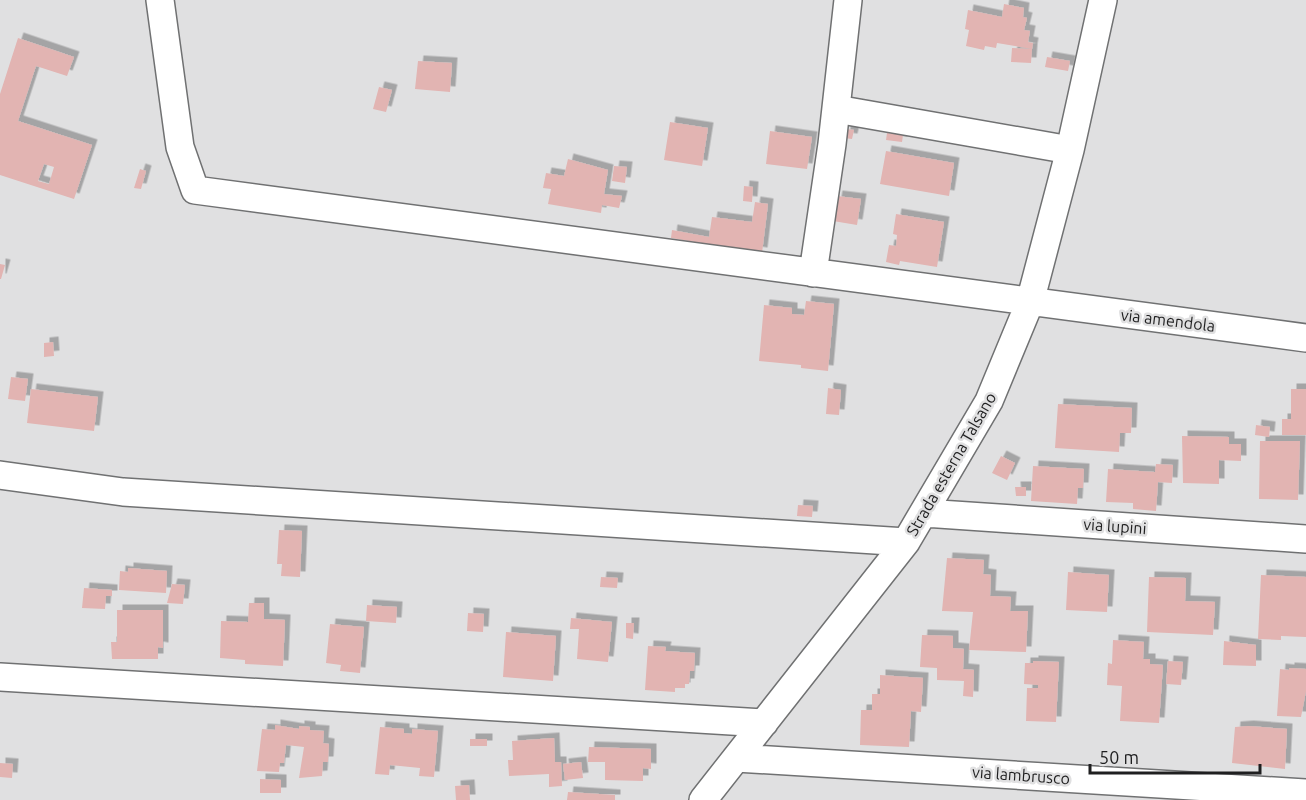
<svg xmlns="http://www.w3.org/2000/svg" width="1306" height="800" font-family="Ubuntu,sans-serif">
<defs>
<filter id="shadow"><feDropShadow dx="5.5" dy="-5.5" stdDeviation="0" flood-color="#0004"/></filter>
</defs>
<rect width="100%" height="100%" fill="#e0e0e1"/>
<path fill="#e2b4b2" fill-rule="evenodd" filter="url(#shadow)" d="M1004,4L1024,8L1023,17L1027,18L1024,30L1030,31L1028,42L1033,43L1032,49L997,43L996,48L985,46L984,50L966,46L969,30L965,29L968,10L1002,17Z
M18,38L74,57L67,76L36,66L18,121L92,145L74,199L0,175V94ZM44,164L54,167L49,184L38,181Z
M1012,48L1032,49L1031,63L1011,62Z
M1047,57L1070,61L1068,71L1045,67Z
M418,61L452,63L450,92L415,89Z
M379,87L392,90L386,112L373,109Z
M670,122L708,128L702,166L664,160Z
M846,129L854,130L852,139L844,138Z
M770,131L812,137L807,169L766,164Z
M887,133L903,135L902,142L886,140Z
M886,151L954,163L949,196L880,184Z
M568,159L608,170L604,194L622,196L619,208L602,205L601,213L548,204L551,189L543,188L546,173L564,176Z
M614,166L627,167L625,183L612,181Z
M140,169L146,171L141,189L134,188Z
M744,186L753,187L752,202L743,201Z
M837,196L861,199L857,225L833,221Z
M755,202L768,204L762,253L671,238L672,230L709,237L712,217L752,222Z
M896,214L944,222L937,267L900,261L899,265L886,262L889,245L896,246L897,235L893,234Z
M0,264L5,265L1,279H0Z
M806,301L834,304L828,371L801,368V365L759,361L764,305L792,308V314L804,315Z
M53,342L54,356L44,357V343Z
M11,377L28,379L25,401L8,399Z
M828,388L841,390L839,415L826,414Z
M31,389L98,397L94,431L27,423Z
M1291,389H1306V435H1282V419H1291Z
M1058,404L1132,408L1131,433H1120L1119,452L1055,448Z
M1256,425L1270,427L1269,437L1255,435Z
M1182,436L1229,437V444H1241V461L1219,460V484L1183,483Z
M1260,441H1300L1298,500L1259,499Z
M1001,456L1015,463L1007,480L992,473Z
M1156,464L1173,465L1172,483L1158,482L1156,511L1133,509V503L1106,502L1108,469L1155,472Z
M1033,466L1084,469L1083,488H1078L1077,504L1031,501Z
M1015,487H1026V496H1016Z
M798,505L813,506L812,517L797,516Z
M279,530L302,531L300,577L281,576L282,564H277Z
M947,558L984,560L983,574L991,575L990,596L1011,597L1010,611H1028L1026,652L969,650L973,612L942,611Z
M128,568L167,571L166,593L119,590L120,571L128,572Z
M1068,572L1109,575L1107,612L1066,610Z
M1261,575L1306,577V637L1281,636V640L1258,639Z
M601,577L618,578L617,588L600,587Z
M1149,577L1186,578L1185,601L1215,602L1213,635L1147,632Z
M172,584L185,585L183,604L167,603Z
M84,588L112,590V596H106L105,609L82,608Z
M249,603H264V619L285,620L283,666L245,664V660L220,658L221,621L248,622Z
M367,605L397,607L396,623L366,621Z
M117,610H163V648L158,647V659H112L111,642H117Z
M468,613L484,614L483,632L467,631Z
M571,618L612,622L608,662L577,659L579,629H570Z
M626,623H634L633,639L626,638Z
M330,624L364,627L360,673L340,671L341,665L326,663Z
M506,632L556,636L553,681L503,677Z
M922,635L953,636V648L964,649L963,669L974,670L973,697L963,696L964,681L937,680V668L920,667Z
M1113,640L1144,642L1143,659H1150V664L1163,665L1159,723L1120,721L1122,686L1107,685L1108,663L1112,664Z
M1224,641L1256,645V666L1223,665Z
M648,646L666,647L665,651L695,653L694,671H690L689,684H685V688H675V692L645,690Z
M1033,661L1059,662L1056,722L1026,721L1027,688H1038V685L1024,684L1025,663H1033Z
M1168,661L1183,662L1181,685L1166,684Z
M1289,668L1306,669V691L1301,717L1277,716L1280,669L1289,670Z
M880,675L923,678L921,712L911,711L909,747L860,745L861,710H872V694H880Z
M275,725L299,729V726L310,727V730L324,731L323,743L329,744L328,762H323L322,776L299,778L304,747L286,745L284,763H280L279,772L257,771L262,729L275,730Z
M1248,726L1287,729L1285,769L1232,763L1235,727Z
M380,727L404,729V733L412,734V729L438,731L434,777L419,776L420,768L390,765L389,775L375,774Z
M554,738L555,762H561L562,786L549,787V774L509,776L508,760H513L512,741Z
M470,739H487V746H470Z
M589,747L651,749V769L643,768V781L605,780V762H588Z
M581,762L583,778L565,780L563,764Z
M0,763L13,764L12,778L0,777Z
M260,779L281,780V793H260Z
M469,785L470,800H456L455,786Z
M568,792L615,795V800H567Z"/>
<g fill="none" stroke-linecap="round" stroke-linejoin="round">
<g stroke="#707172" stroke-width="30">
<path id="minor" d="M160,0L180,147L195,190L1306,338
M836,109L1070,150
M813,273L832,144L848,0
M0,475L123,492L906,542
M924,513L1306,539
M0,677L764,723
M736,758L1306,793
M703,800L906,542L989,401L1030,302L1070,150L1103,0"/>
</g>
<use href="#minor" stroke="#fff" stroke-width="27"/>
</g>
<g text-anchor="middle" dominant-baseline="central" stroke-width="5" stroke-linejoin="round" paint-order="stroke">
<g font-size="16" fill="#1f1f20" stroke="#e0e0e1">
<text transform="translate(1168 320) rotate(7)">via amendola</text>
<text transform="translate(951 464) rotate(-60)">Strada esterna Talsano</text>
<text transform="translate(1115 526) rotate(4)">via lupini</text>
<text transform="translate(1021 775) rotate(4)">via lambrusco</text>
</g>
</g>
<path d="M1090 764v9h170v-9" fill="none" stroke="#1f1f20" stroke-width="3"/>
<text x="1099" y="764" font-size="18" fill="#1f1f20" stroke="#e0e0e1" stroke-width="4.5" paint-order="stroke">50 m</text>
</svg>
